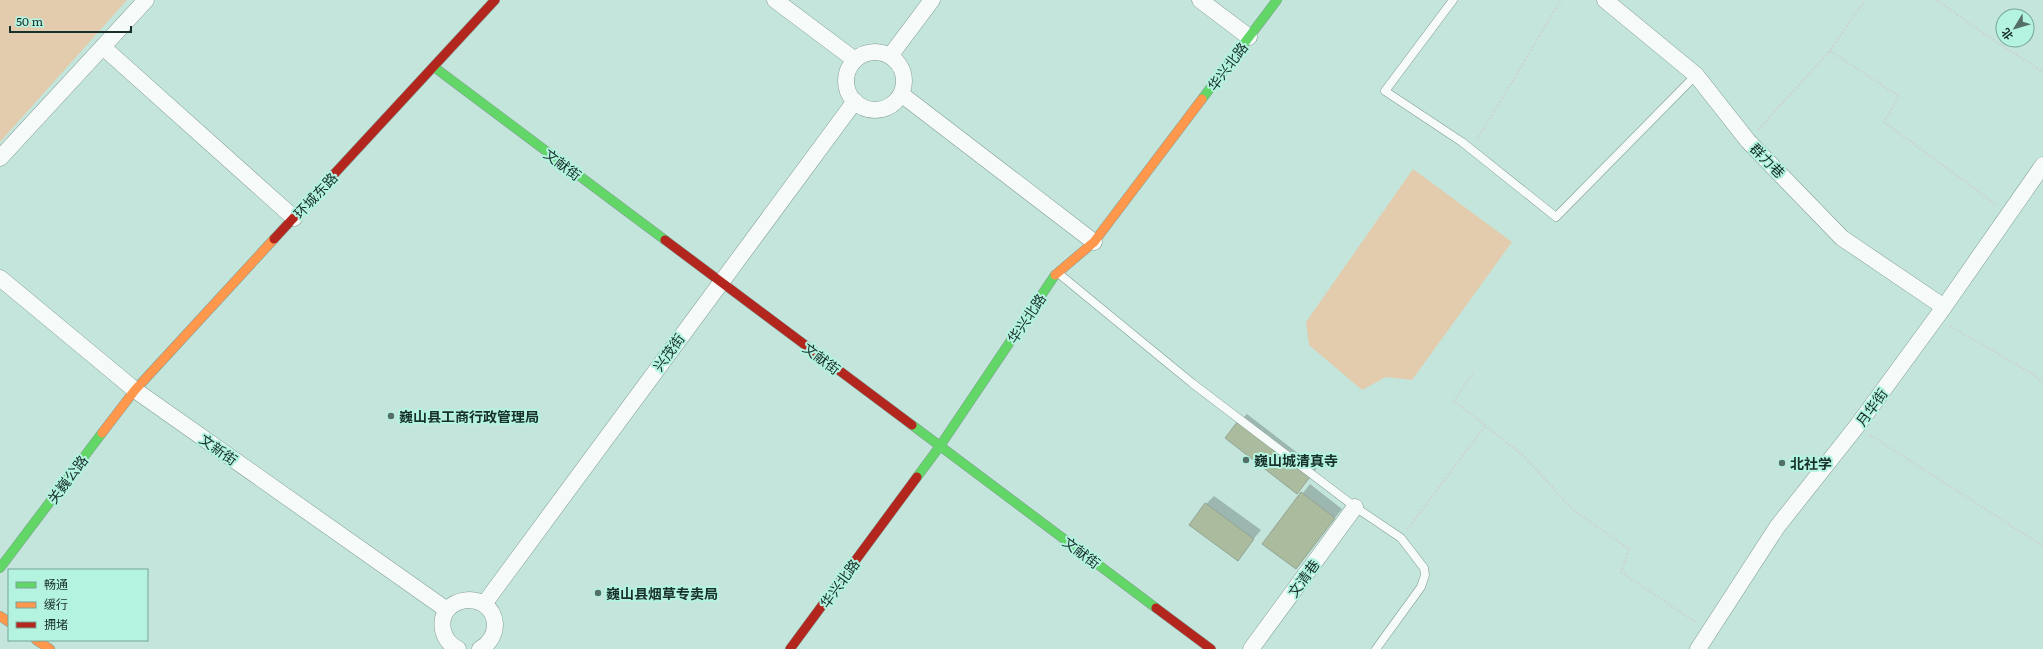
<svg xmlns="http://www.w3.org/2000/svg" width="2043" height="649" font-family="Literata,'Noto Sans SC',serif">
<rect width="100%" height="100%" fill="#c3e5db"/>
<path fill="#e3ccad" d="M0,0H127L0,142Z
M1413,169L1512,242L1412,380L1386,377L1362,390L1309,345L1306,322Z"/>
<path fill="#0003" d="M1247,414L1317,468L1297,492L1239,422Z
M1310,484L1342,509L1295,568L1263,544Z
M1214,496L1261,530L1237,559L1206,504Z"/>
<path fill="#aabc9d" stroke="#93a395" d="M1238,421L1310,477L1297,494L1225,438Z
M1301,492L1335,518L1296,569L1262,544Z
M1205,503L1254,539L1238,561L1189,525Z"/>
<g fill="none" stroke-linecap="round" stroke-linejoin="round">
<g stroke="#829c95" stroke-width="9">
<path id="lane" d="M1453,0L1385,91L1462,142L1556,217L1696,75
M1058,273L1192,383L1355,507L1401,538L1424,568L1425,575L1421,587L1376,649"/>
</g>
<g stroke="#829c95" stroke-width="17">
<path id="street" d="M775,0L855,60
M1200,0L1249,37
M1605,0L1696,75L1748,141L1842,238L1944,307
M103,47L294,218
M846 81a29 29 0 1 1 58 0a29 29 0 1 1-58 0Z
M890,56L932,0
M901,94L1094,242
M0,158L146,0
M0,278L135,390L447,610
M484,604L855,101
M458,649C450,645 445,639 443,630C436,595 492,588 495,624C495,635 489,644 480,649
M1251,649L1355,507
M1698,649L1777,527L1857,426L1944,307L2043,165"/>
</g>
<g stroke="#829c95" stroke-width="10">
<path id="fast" d="M434,67L665,240
M1202,99L1277,0
M912,425L1156,608
M917,477L940,446L1055,275
M0,568L102,433"/>
</g>
<g stroke="#829c95" stroke-width="10">
<path id="slow" d="M1055,275L1094,242L1202,99
M102,433L135,390L274,239
M0,616L9,622
M36,640L50,649"/>
</g>
<g stroke="#829c95" stroke-width="10">
<path id="jam" d="M274,239L495,0
M665,240L912,425
M1156,608L1211,649
M790,649L917,477"/>
</g>
<path stroke="#cbd6d2" stroke-width="2.5" stroke-dasharray="2 2" stroke-linecap="butt" d="M1937,0L1983,33L2043,72
M1830,51L1899,96L1884,122L1997,205
M1758,130L1829,52L1865,0
M1477,140L1561,0
M1950,326L2033,374L2043,383
M1473,373L1454,401L1524,456L1572,509L1629,549L1621,572L1697,623
M1870,435L2043,546
M1407,530L1485,426"/>
<use href="#lane" stroke="#f6fbfa" stroke-width="8"/>
<use href="#street" stroke="#f6fbfa" stroke-width="16"/>
<use href="#fast" stroke="#63d668" stroke-width="9"/>
<use href="#slow" stroke="#ff974d" stroke-width="9"/>
<use href="#jam" stroke="#b3261e" stroke-width="9"/>
</g>
<g fill="#536f67" stroke="#b5f3e1" stroke-width="1.5">
<circle cx="391" cy="416" r="4"/>
<circle cx="1246" cy="460" r="4"/>
<circle cx="1782" cy="463" r="4"/>
<circle cx="598" cy="593" r="4"/>
</g>
<g text-anchor="middle" dominant-baseline="central" stroke-width="4" stroke-linejoin="round" paint-order="stroke">
<g font-size="14" fill="#173029" stroke="#b5f3e1">
<text transform="translate(1227 66) rotate(-53)">华兴北路</text>
<text transform="translate(1768 160) rotate(45)">群力巷</text>
<text transform="translate(563 164) rotate(37)">文献街</text>
<text transform="translate(315 195) rotate(-47)">环城东路</text>
<text transform="translate(1026 318) rotate(-56)">华兴北路</text>
<text transform="translate(668 352) rotate(-54)">兴茂街</text>
<text transform="translate(822 358) rotate(37)">文献街</text>
<text transform="translate(1871 407) rotate(-54)">月华街</text>
<text transform="translate(219 449) rotate(35)">文新街</text>
<text transform="translate(67 479) rotate(-53)">关巍公路</text>
<text transform="translate(1082 552) rotate(37)">文献街</text>
<text transform="translate(1303 578) rotate(-54)">文清巷</text>
<text transform="translate(839 583) rotate(-54)">华兴北路</text>
</g>
<g font-size="14" font-weight="bold" fill="#173029" stroke="#b5f3e1" text-anchor="start">
<text x="399" y="416">巍山县工商行政管理局</text>
<text x="1254" y="460">巍山城清真寺</text>
<text x="1790" y="463">北社学</text>
<text x="606" y="593">巍山县烟草专卖局</text>
</g>
</g>
<rect x="8" y="569" width="140" height="72" fill="#b5f3e1" stroke="#76a597"/>
<rect x="16" y="582" width="20" height="6" fill="#63d668" stroke="#76a597"/>
<text x="44" y="589" font-size="12" fill="#173029">畅通</text>
<rect x="16" y="602" width="20" height="6" fill="#ff974d" stroke="#76a597"/>
<text x="44" y="609" font-size="12" fill="#173029">缓行</text>
<rect x="16" y="622" width="20" height="6" fill="#b3261e" stroke="#76a597"/>
<text x="44" y="629" font-size="12" fill="#173029">拥堵</text>
<g transform="translate(2015 28) rotate(232)"><circle r="19" fill="#b5f3e1" stroke="#76a597"/>
<path d="M0-3L7 15L0 10L-7 15Z" fill="#536f67"/>
<text y="-6" font-size="11" font-weight="bold" text-anchor="middle" fill="#173029">北</text>
</g>
<path d="M10 26v6h121v-6" fill="none" stroke="#173029" stroke-width="2"/>
<text x="16" y="26" font-size="12" fill="#173029" stroke="#b5f3e1" stroke-width="3" paint-order="stroke">50 m</text>
</svg>
